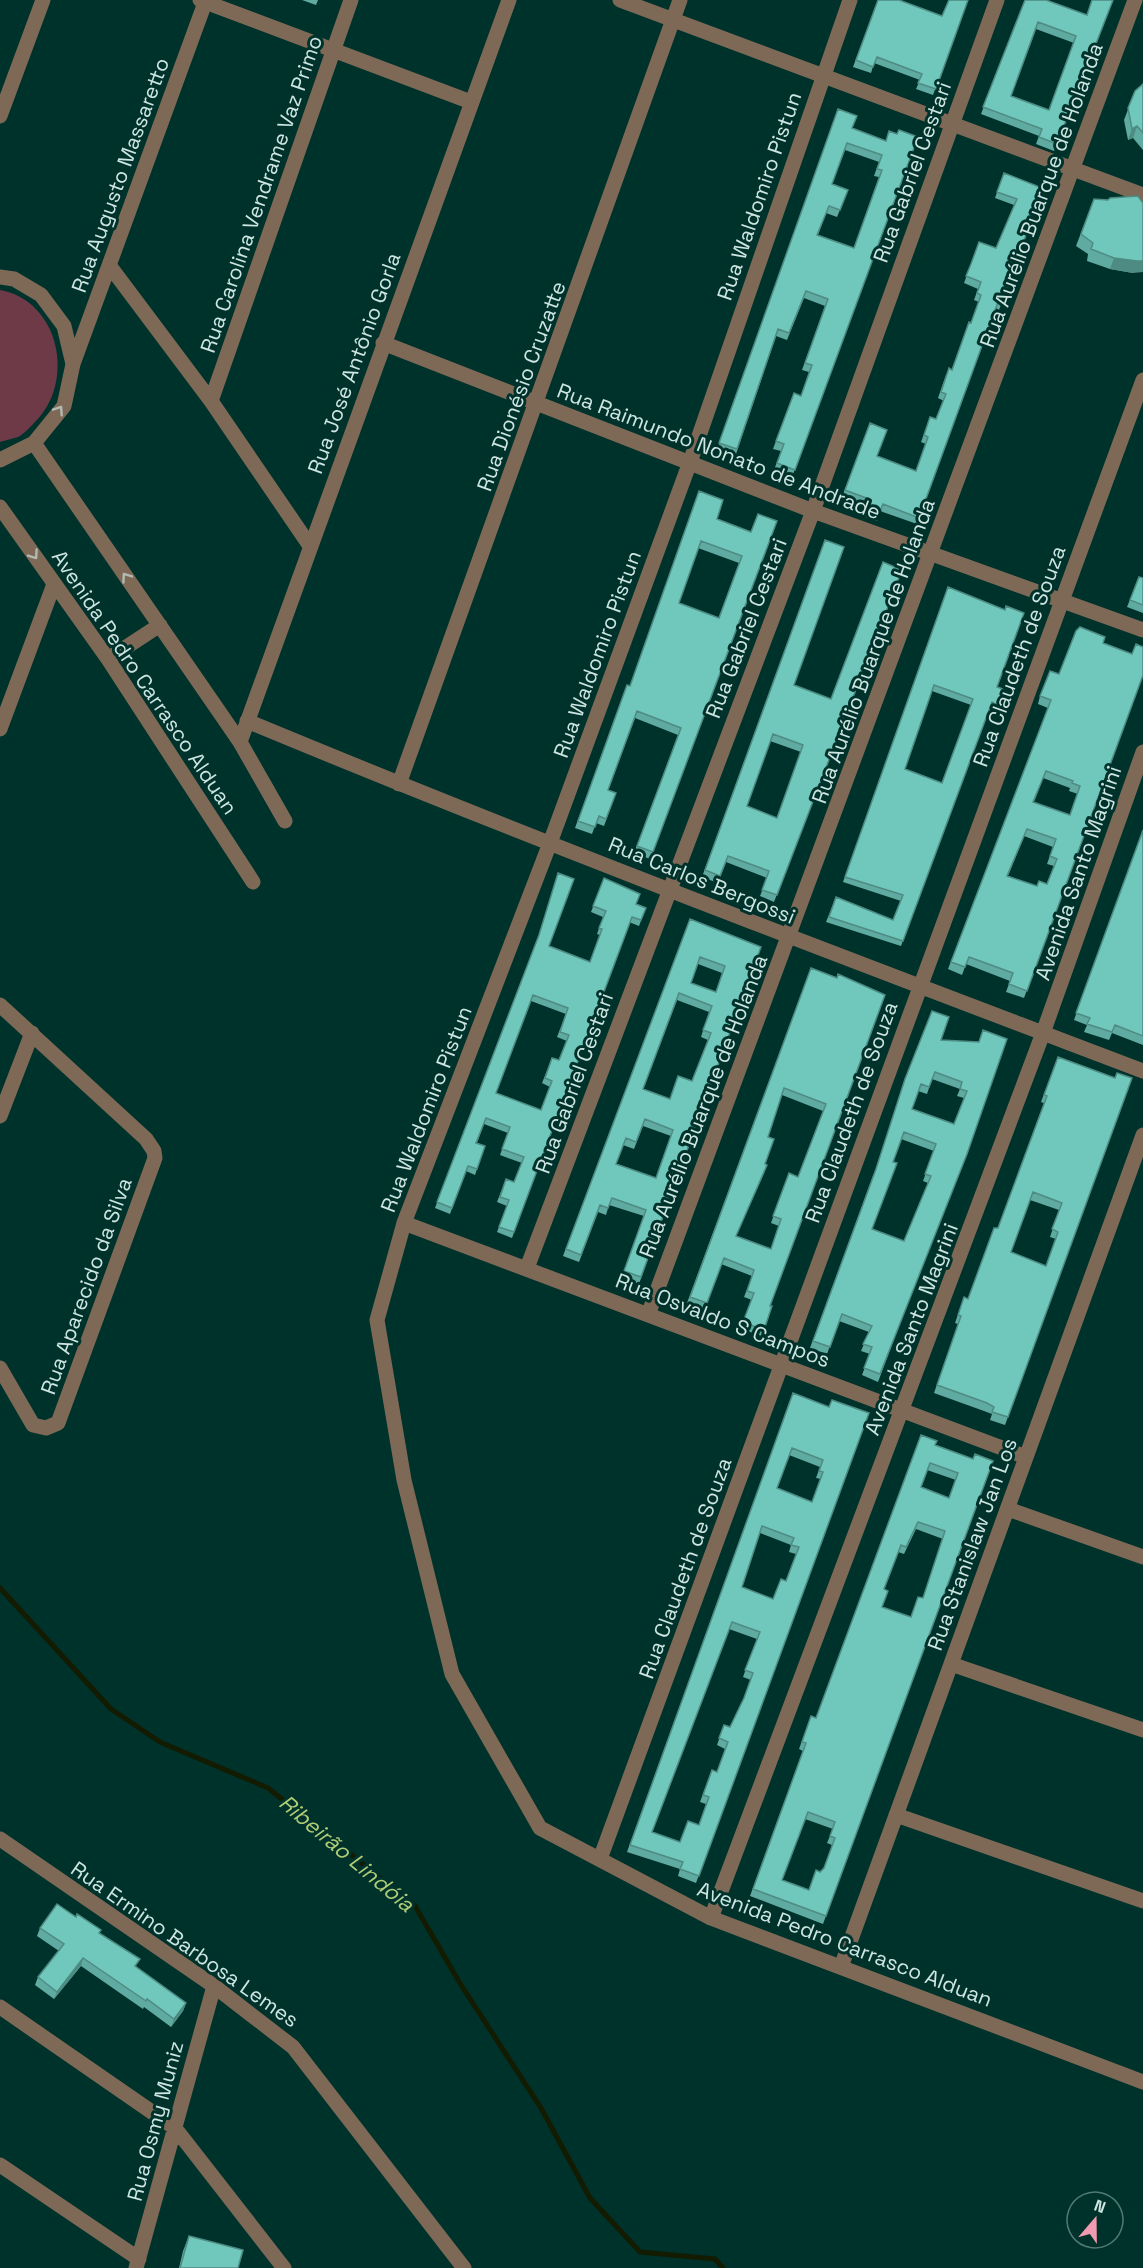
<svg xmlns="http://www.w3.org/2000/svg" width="1143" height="2268" font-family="'Space Grotesk',sans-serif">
<rect width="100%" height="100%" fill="#00322c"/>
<path fill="#6e3a48" d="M0,290C60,301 76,382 35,422C30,427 24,434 18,437C12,439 6,440 0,442Z"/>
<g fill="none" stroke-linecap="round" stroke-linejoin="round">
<path stroke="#131b00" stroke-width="5" d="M0,1588L111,1709L160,1742L268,1788L415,1906L461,1985L541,2108L590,2198L640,2252L715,2259L723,2268"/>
<path stroke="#7e6956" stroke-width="15" d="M200,0L471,102
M620,0L1143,195
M850,0L690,462L550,843L404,1223L377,1320L404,1480L452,1674L540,1828L711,1918L1143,2082
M0,116L43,0
M109,265L211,401L310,546
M0,277L14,279L41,295L64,326L73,364L64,406L34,443L0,460
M383,343L813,511L1143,630
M73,364L206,0
M211,401L351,0
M34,443L240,742L285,821
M0,507L108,659L253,882
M108,659L160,625
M247,721C543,844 843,957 1143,1071
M0,729L54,584
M240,742L509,0
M399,784L680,0
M0,1005L146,1139L154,1151L155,1158L58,1423L46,1428L33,1425L0,1368
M0,1116L32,1033
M404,1223L1026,1457
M527,1268L813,511L997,0
M648,1315L1135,0
M1008,1509L1143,1557
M951,1664L1143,1730
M896,1815L1143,1901
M0,1839L214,1986L293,2047L464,2268
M600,1859L1143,380
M711,1918L1043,1033L1143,752
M841,1967L1143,1135
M0,2007L175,2128L284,2268
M0,2165L139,2259
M136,2268L214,1986"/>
</g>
<path fill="#60aba1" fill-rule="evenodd" d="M302,0H318L316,5Z
M878,0L942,16L968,0L933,95L916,89L920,80L874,63L871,73L853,67Z
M1025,0H1046L1087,15L1113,0L1054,151L1036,144L1039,136L981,114ZM1036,29L1074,43L1049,110L1011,96Z
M1143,84V150L1133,138L1128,140L1124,120L1135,91Z
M838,109L852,128L886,141L897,134L918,137L792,477L774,470L781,451L773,449L794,393L801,396L809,372L802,370L825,306L804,298L787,340L776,336L735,457L717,450ZM845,150L879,162L874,176L879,177L854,248L818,235L826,213L837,217L848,190L832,184Z
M1004,173L1042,188L1008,286L999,310L996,308L917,524L880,511L877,521L862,516L866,506L842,497L870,423L877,456L916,471L926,444L921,442L930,417L936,419L944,401L938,398L946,375L952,370L979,302L974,300L978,289L964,283L971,264L996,248L1014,205L995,198Z
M1094,199L1133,273L1110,269L1087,261L1088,254L1076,246Z
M699,491L717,519L751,532L777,521L650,859L634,853L678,735L635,718L608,790L616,793L604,826L596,823L592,834L575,828L627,685L630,686ZM698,548L739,563L719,618L679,603Z
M825,540L794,685L831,699L902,570L774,902L760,896L767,878L726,862L718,883L702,877ZM770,741L801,752L777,818L747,806Z
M1139,577L1143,578V613L1127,607Z
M948,587L997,687L1006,690L997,711L990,708L901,946L826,922L836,897L893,920L901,901L843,882ZM932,691L971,705L942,783L905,769Z
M1103,643L1143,675L1024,998L1006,992L1010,981L966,964L962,975L948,969L1048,708L1038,704L1040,696L1059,674ZM1043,778L1070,788L1069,791L1078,794L1070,815L1034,802ZM1024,836L1053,847L1047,864L1054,866L1047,884L1037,886L1008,876Z
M1143,830V1045L1112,1033L1109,1040L1084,1032L1087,1025L1074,1020Z
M604,878L636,904L644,913L639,926L629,922L512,1238L497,1232L507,1206L497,1202L506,1179L514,1182L522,1163L500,1155L508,1133L484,1124L477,1143L485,1146L475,1175L466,1171L450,1214L435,1208L537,940L549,946L590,962L600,935L597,934L603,917L591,912ZM531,1001L566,1014L557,1037L567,1041L559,1060L552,1058L542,1083L550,1087L541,1110L496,1093Z
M690,919L761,947L639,1284L622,1278L644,1216L609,1205L606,1215L598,1212L579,1262L563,1256ZM698,964L722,973L716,992L691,983ZM677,1000L709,1012L701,1037L708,1040L692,1081L670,1099L643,1089ZM643,1126L671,1136L656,1178L616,1164L623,1145L634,1149Z
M811,968L885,995L770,1306H772L762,1336L741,1329L752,1300L744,1297L752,1276L721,1264L705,1310L687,1303ZM782,1095L823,1111L798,1177L789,1173L771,1223L779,1226L771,1249L736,1236L765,1171V1164L768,1137Z
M1007,1039L878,1382L862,1375L870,1354L861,1351L869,1332L839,1321L827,1354L810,1348L873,1176L941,1040L979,1042ZM932,1079L960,1089L957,1096L964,1098L954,1124L912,1109L918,1091L927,1094ZM901,1139L934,1151L923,1181L928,1183L904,1241L872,1229L893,1162Z
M1058,1057L1115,1078H1132L1005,1425L990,1420L992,1414L984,1411L934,1393L958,1324L955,1323L964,1297L968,1299L998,1228L1044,1103L1041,1102ZM1030,1200L1059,1210L1050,1237L1056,1239L1046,1266L1011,1252Z
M793,1393L829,1407L869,1413L696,1883L678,1876L680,1869L627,1852ZM789,1455L820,1467L816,1478L821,1479L812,1502L777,1489ZM760,1533L791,1545L789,1552L796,1554L786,1581L773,1599L742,1587ZM729,1629L757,1639L743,1677L751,1680L744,1699L730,1727L724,1725L717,1745L725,1749L717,1772L712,1770L700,1802L706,1804L699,1825L680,1842L652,1832Z
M935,1445L973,1459L993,1461L823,1924L750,1896L803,1751L799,1749L811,1716L816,1718ZM927,1470L956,1480L949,1498L921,1487ZM916,1529L943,1539L923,1598L911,1617L882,1607L884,1589L898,1552L904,1554ZM805,1819L833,1829L827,1843L832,1845L824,1868L820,1872L809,1890L782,1880Z
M40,1928L100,1934L137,1967L186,2003L183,2011L171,2027L144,2007L143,2009L81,1966L54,1999L35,1985L38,1977L59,1951L37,1936Z
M189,2236L238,2268H179L183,2251Z"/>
<path fill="#4e8b83" d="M1137,126L1133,138L1128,140L1132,129Z
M1114,258L1143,261V272L1133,273L1110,269Z
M83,1958L81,1966L54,1999L57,1992Z
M186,2003L183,2011L171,2027L174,2019Z"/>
<path fill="#70c7bb" stroke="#4e8b83" stroke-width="1.5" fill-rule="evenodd" d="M878,0H899L942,16L949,0H968L936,89L918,83L922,74L877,57L873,67L856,60Z
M1025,0H1046L1087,15L1092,0H1113L1057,144L1039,137L1042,129L983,107ZM1038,22L1076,36L1049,110L1011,96Z
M1143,84V133L1137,126L1132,129L1128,108L1135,91Z
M838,109L857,116L852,128L886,141L889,131L897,134L899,130L918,137L795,470L777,463L784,444L776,441L794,393L801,396L812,365L805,363L828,299L806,291L789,333L778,329L737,449L719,443ZM847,143L882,155L877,169L882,170L854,248L817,235L829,206L840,210L848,190L832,184Z
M1004,173L1042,188L1011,279L1001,303L998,302L919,518L883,504L879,514L865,509L869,499L845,490L870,423L887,430L877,456L916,471L928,437L924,435L930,417L936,419L946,394L941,392L949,368L952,370L969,322L971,323L981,295L977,293L981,282L966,276L971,264L979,242L996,248L1017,199L997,192Z
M1138,196L1143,203V261H1137L1114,258L1091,249L1093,243L1081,234L1094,199L1108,200L1110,198Z
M699,491L723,500L717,519L751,532L758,514L777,521L653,852L637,846L681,728L637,711L608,790L616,793L606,819L599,816L595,827L578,821L627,685L630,686ZM701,541L742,556L719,618L679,603Z
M825,540L844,547L794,685L831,699L883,562L902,570L777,895L762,890L769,871L728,856L720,876L705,870ZM773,734L803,745L777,818L747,806Z
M1139,577L1143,578V605L1130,600Z
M948,587L1005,610L1006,606L1024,613L997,687L1006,690L999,706L992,702L903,941L829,917L836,897L893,920L903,895L845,877ZM934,685L973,699L942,783L905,769Z
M1080,627L1105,637L1103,643L1132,654L1136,644L1143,647V675L1027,991L1009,984L1013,973L969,957L965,967L951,962L1051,700L1040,696L1050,671L1059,674L1076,631ZM1046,771L1073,781L1072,783L1080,786L1070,815L1033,802ZM1027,829L1056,839L1050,856L1057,859L1047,884L1039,881L1037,886L1007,876Z
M1143,830V1036L1115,1025L1112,1032L1087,1024L1090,1018L1076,1013Z
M558,873L574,879L549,946L590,962L602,929L599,928L606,911L593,906L604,878L640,894L636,904L646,908L641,920L632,917L514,1232L499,1227L509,1200L500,1197L506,1179L514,1182L524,1157L502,1149L510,1127L486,1118L476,1143L485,1146L477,1169L468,1166L452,1208L437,1202L539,935ZM533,995L568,1008L560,1032L569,1035L559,1060L552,1058L545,1078L552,1081L541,1110L496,1093Z
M690,919L761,947L641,1277L624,1271L646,1210L612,1198L608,1208L600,1205L581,1255L566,1249ZM700,957L725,966L716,992L691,983ZM679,993L712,1006L703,1030L711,1033L692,1081L678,1076L670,1099L643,1089ZM645,1119L673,1130L656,1178L616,1164L626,1138L636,1142Z
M811,968L837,978L838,974L885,995L770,1306H772L764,1330L743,1322L754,1293L747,1291L754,1270L724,1258L707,1303L690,1297ZM784,1088L826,1104L798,1177L789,1173L773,1216L781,1219L771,1249L736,1236L767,1165L765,1164L774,1139L768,1137Z
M932,1011L949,1017L941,1040L979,1042L983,1030L1007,1039L967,1154L880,1374L864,1368L872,1347L863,1344L872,1326L842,1314L830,1347L813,1341L876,1169L905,1079ZM935,1072L962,1082L960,1089L967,1091L954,1124L912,1109L921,1084L929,1087ZM904,1132L936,1144L925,1174L931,1176L904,1241L872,1229L897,1163L893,1162Z
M1058,1057L1115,1078L1117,1073L1132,1078L1008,1417L992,1412L994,1407L987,1403L937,1385L961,1316L958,1315L964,1297L968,1299L994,1228H998L1047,1096L1044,1095ZM1033,1192L1062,1203L1052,1229L1058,1232L1046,1266L1011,1252Z
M793,1393L829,1407L832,1400L869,1413L699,1876L680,1869L683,1862L630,1845ZM792,1448L823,1460L819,1471L823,1472L812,1502L777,1488ZM762,1526L794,1538L791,1545L799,1547L786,1581L781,1579L773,1599L742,1587ZM732,1622L760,1632L745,1670L753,1673L744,1698L730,1727L724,1725L719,1738L728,1742L717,1772L712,1770L703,1795L709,1797L699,1825L688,1821L680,1842L652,1832Z
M921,1435L937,1441L935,1445L973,1459L975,1454L993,1461L826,1916L753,1889L806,1743L802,1742L811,1716L816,1718ZM930,1463L958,1473L949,1498L921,1487ZM918,1522L945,1531L923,1598L918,1597L911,1617L882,1607L888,1591L884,1589L901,1545L906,1547ZM808,1812L835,1822L830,1836L835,1838L824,1868L820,1872L816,1870L809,1890L782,1880Z
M57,1904L76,1917L77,1914L101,1930L99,1933L140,1959L135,1966L186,2003L174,2019L147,1999L146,2001L83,1958L57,1992L38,1977L64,1944L40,1928Z
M189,2236L243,2250L238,2268H180Z"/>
<defs><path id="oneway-chevron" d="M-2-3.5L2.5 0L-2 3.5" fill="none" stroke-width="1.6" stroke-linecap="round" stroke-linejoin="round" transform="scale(1.5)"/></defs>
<g stroke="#b2bab1">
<use href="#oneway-chevron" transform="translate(59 410) rotate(-56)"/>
<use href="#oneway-chevron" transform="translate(34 555) rotate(55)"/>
<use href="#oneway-chevron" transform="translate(126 577) rotate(-125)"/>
</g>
<g text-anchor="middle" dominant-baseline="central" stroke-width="6" stroke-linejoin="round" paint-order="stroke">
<g font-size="21" fill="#cee6e2" stroke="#00322c">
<text transform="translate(912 172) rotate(-70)">Rua Gabriel Cestari</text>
<text transform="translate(120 175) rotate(-70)">Rua Augusto Massaretto</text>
<text transform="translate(261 194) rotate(-71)">Rua Carolina Vendrame Vaz Primo</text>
<text transform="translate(1041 195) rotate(-70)">Rua Aurélio Buarque de Holanda</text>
<text transform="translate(759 196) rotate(-71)">Rua Waldomiro Pistun</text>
<text transform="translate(354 363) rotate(-70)">Rua José Antônio Gorla</text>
<text transform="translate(521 386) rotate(-70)">Rua Dionésio Cruzatte</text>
<text transform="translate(719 451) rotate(21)">Rua Raimundo Nonato de Andrade</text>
<text transform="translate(746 628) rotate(-69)">Rua Gabriel Cestari</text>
<text transform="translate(873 651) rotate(-70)">Rua Aurélio Buarque de Holanda</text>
<text transform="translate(597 654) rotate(-70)">Rua Waldomiro Pistun</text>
<text transform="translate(1019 656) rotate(-70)">Rua Claudeth de Souza</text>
<text transform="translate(145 682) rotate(56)">Avenida Pedro Carrasco Alduan</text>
<text transform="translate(1078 873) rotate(-71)">Avenida Santo Magrini</text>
<text transform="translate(702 880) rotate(22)">Rua Carlos Bergossi</text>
<text transform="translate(574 1083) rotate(-70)">Rua Gabriel Cestari</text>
<text transform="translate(703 1106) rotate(-69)">Rua Aurélio Buarque de Holanda</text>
<text transform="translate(426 1109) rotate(-69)">Rua Waldomiro Pistun</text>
<text transform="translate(851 1112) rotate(-70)">Rua Claudeth de Souza</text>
<text transform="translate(86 1286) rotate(-70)">Rua Aparecido da Silva</text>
<text transform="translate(723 1320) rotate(21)">Rua Osvaldo S Campos</text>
<text transform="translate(911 1329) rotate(-69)">Avenida Santo Magrini</text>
<text transform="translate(972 1544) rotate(-70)">Rua Stanislaw Jan Los</text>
<text transform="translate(685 1568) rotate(-70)">Rua Claudeth de Souza</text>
<text transform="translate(185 1944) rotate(35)">Rua Ermino Barbosa Lemes</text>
<text transform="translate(845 1944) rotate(21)">Avenida Pedro Carrasco Alduan</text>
<text transform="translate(155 2121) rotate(-75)">Rua Osmy Muniz</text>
</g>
<g font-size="22" font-style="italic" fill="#afcc76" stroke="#00322c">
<text transform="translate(347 1853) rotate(40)">Ribeirão Lindóia</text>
</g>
</g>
<g transform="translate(1095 2220) rotate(20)"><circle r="28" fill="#00322c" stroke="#527a75" stroke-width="1.5"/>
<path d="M0-4.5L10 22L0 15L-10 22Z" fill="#f29aaf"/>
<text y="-9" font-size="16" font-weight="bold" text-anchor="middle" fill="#cee6e2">N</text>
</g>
</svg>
